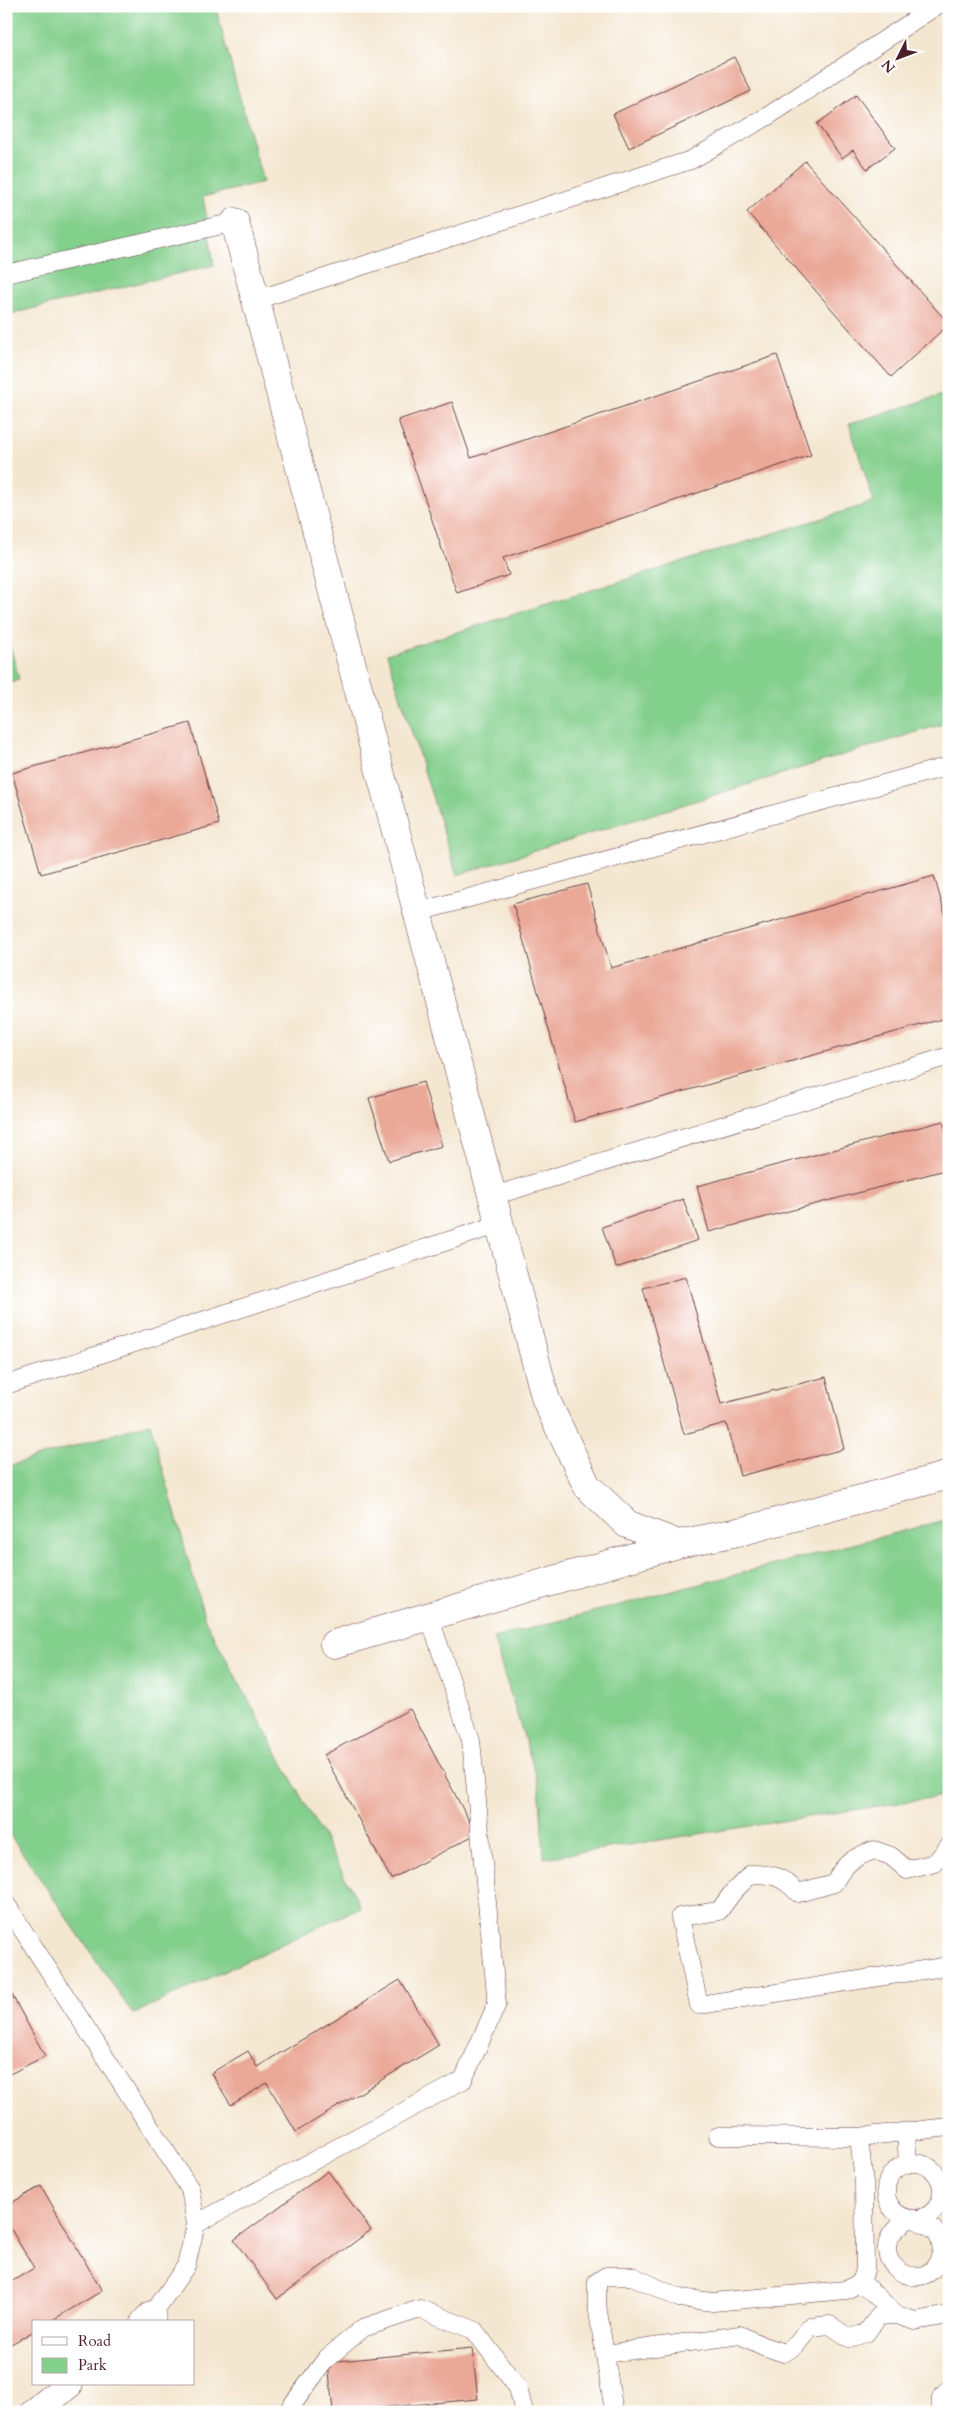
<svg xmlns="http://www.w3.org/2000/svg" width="955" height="2418" font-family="Cardo,serif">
<rect width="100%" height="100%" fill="#fff"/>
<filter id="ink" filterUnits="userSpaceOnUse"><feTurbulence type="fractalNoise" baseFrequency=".02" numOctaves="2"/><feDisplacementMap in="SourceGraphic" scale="10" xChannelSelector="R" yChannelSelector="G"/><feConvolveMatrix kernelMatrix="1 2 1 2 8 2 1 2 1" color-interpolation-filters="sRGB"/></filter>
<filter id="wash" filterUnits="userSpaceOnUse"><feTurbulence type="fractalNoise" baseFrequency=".0096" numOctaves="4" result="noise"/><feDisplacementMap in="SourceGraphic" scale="20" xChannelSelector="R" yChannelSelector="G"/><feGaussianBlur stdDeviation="1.12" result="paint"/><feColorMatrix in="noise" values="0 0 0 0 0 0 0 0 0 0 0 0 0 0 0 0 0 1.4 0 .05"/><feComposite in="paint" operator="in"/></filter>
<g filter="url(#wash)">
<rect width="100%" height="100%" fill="#f4e7d1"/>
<path fill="#83cf8c" stroke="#66775c" d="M6,6H215L263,182L203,197L214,265L6,315Z
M949,393V722L457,875L387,654L874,502L849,424Z
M6,630L19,679L6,683Z
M150,1423L205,1620L361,1907L133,2014L6,1829V1467Z
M949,1519V1795L544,1858L539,1785L493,1638Z"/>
<g id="blocks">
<path fill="#eaa897" d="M734,57L751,91L629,148L613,114Z
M856,95L895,148L867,169L853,150L842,158L817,124Z
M805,161L949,324L891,377L747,212Z
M777,355L811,455L503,558L509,575L457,593L398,420L452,402L471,458Z
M190,723L219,824L41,874L12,773Z
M934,876L949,928V1017L575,1122L513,904L587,884L611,968Z
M423,1082L442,1146L389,1161L369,1098Z
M943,1121L949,1142V1169L709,1232L697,1186Z
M683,1199L698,1240L616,1268L602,1227Z
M686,1277L721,1404L826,1377L844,1449L740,1476L726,1423L684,1434L643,1288Z
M410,1709L476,1834L391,1879L324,1755Z
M400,1980L439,2045L296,2132L267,2083L231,2105L211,2073L248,2051L257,2067Z
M6,1984L45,2056L6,2076Z
M328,2171L371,2230L277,2299L234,2240Z
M41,2186L102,2291L49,2322H34V2331L6,2347V2285L34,2268L6,2221V2206Z
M472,2348L478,2399L333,2412L328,2362Z"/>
</g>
</g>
<g filter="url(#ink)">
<use href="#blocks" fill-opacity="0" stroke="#643d44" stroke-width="1"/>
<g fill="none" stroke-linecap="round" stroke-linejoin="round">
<g stroke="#643d44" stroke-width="19">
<path id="lane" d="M6,274L235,222
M256,300L691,160L768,116L936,6
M418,912L949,766
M493,1196L949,1056
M6,1385L500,1224
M949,1846L935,1863L907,1870L891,1856L874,1850C852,1858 845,1863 834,1883L798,1893C782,1876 773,1874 751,1874L733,1892L719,1911L680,1917L699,2005L949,1966
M6,1904L190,2189L196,2224L186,2266L152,2315
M906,2132L908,2164
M718,2136L859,2137L949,2127
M886 2191a28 28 0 1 1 56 0a28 28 0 1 1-56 0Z
M909,2219C854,2251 917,2301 938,2262C944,2251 942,2240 935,2230L915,2219
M196,2224L463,2080L497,2004L471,1740L429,1616
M861,2282L897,2315
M605,2354L740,2335L763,2346L784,2353L797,2344L810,2327L830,2325L849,2338L866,2333L879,2316L897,2315L915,2321L949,2315
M287,2412L326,2359L363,2328L420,2309L474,2330L518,2388L524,2412
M614,2412L597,2305V2282L606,2276H632L679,2298L713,2302L846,2290L861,2282L865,2270L864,2183L859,2137
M940,2412L941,2398L949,2389"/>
</g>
<g stroke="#643d44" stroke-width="29">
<path id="street" d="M235,222L546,1400L587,1486L627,1524L678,1544L743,1531L949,1475
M334,1644L678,1544
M145,2322L152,2315
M35,2412L69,2384"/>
</g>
<use href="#lane" stroke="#fff" stroke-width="18"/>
<use href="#street" stroke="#fff" stroke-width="28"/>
</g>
</g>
<rect width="955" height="2418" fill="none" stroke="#fff" stroke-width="25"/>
<rect x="32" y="2320" width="162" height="65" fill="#ffffff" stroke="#b7a5aa"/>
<rect x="42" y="2337" width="25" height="8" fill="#ffffff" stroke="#b7a5aa"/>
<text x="78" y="2346" font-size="15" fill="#4a1f2b">Road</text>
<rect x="42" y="2358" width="25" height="15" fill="#83cf8c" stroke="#b7a5aa"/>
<text x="78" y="2370" font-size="15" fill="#4a1f2b">Park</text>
<g transform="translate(898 58) rotate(228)" stroke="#ffffff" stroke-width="4" paint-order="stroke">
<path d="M0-4L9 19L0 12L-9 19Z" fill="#4a1f2b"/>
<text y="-8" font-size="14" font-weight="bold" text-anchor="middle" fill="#4a1f2b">N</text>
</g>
</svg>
